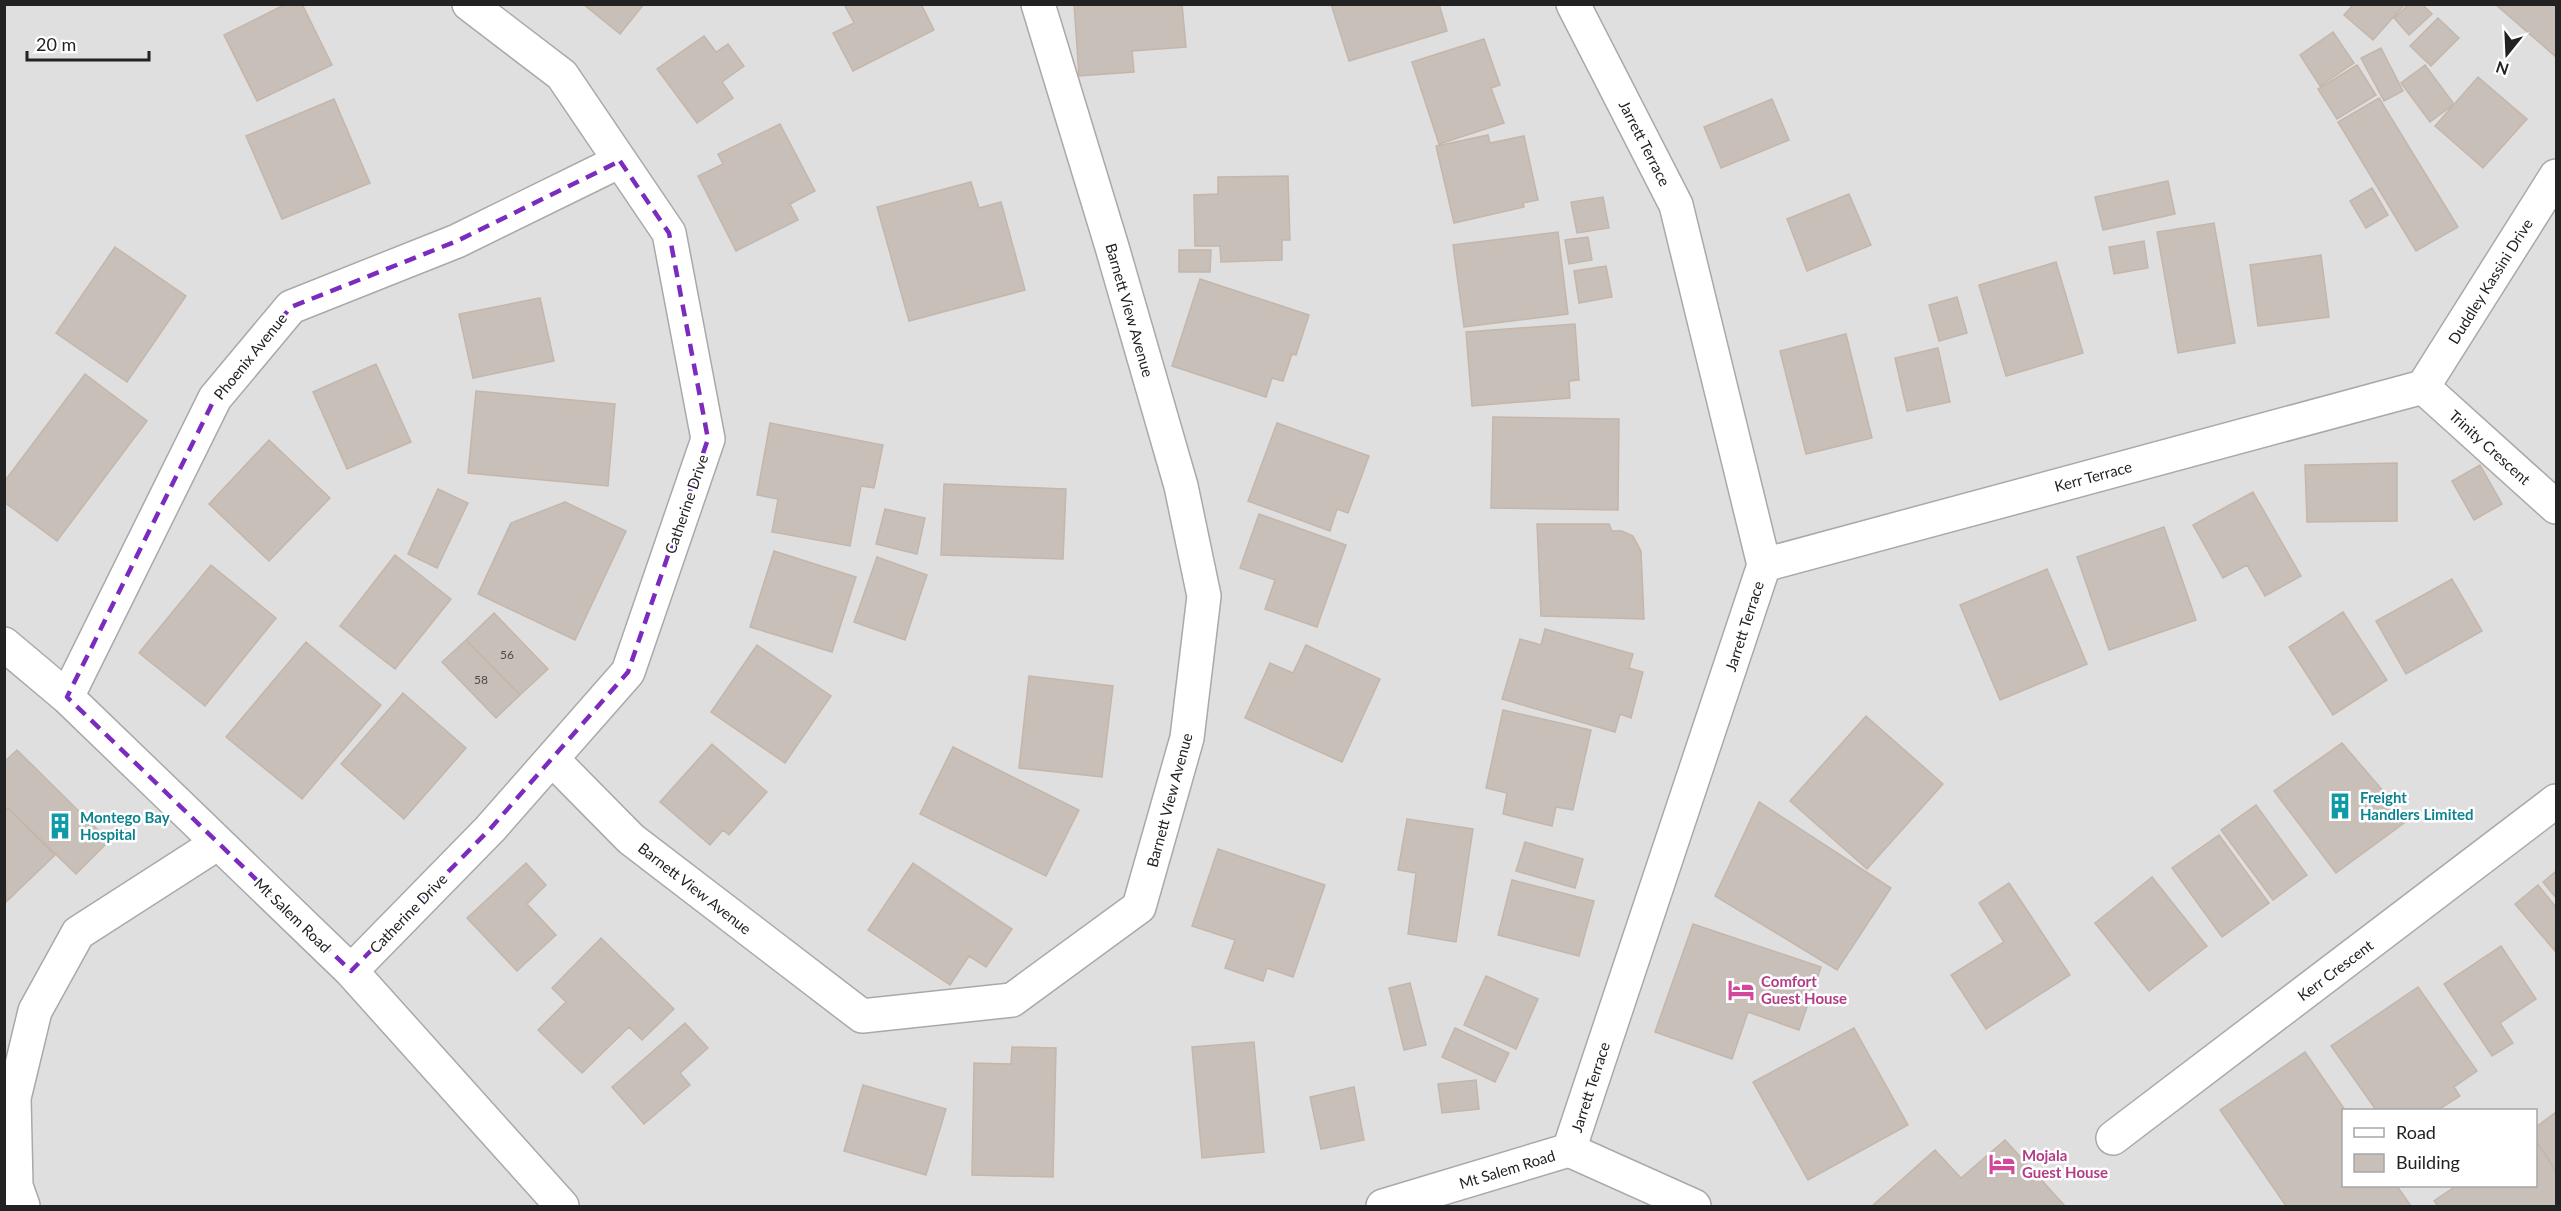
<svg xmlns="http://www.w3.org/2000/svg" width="2561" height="1211" font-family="Lato,sans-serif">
<rect width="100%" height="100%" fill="#f2efe9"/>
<path fill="#e0dfdf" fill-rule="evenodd" d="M5,5H2556V1206H5ZM2344,1110H2536V1186H2344Z"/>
<path fill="#c7bfb8" stroke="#c4b6ab" stroke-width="1.5" d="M286,4H302L332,65L257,101L224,35Z
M583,4H644L620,34Z
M844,4H921L934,30L853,71L833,33L854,23Z
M1074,4H1182L1186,47L1132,51L1134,72L1079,76Z
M1331,4H1439L1447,31L1349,61Z
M2354,4H2405L2373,40L2344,15Z
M2409,4H2422L2432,14L2409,35L2394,18Z
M2495,4H2556V57Z
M2438,18L2459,38L2431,66L2410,46Z
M2333,32L2354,63L2320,86L2300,55Z
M704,36L716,52L728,44L744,66L722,82L733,98L697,123L657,69Z
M1484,39L1500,85L1491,88L1504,123L1439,144L1412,62Z
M2381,48L2403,91L2384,101L2361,58Z
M2357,65L2376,95L2337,119L2318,89Z
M2425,65L2454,104L2430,122L2401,83Z
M2478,77L2527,119L2483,168L2435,126Z
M2379,98L2458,227L2416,251L2338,122Z
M334,99L370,183L282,219L246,136Z
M1772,99L1789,140L1721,168L1704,127Z
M780,124L815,191L790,204L798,220L736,251L698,176L723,164L718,154Z
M1488,135L1490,143L1524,136L1538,200L1523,203L1524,207L1454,223L1436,146Z
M1288,176L1290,240H1282V260L1221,262L1220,246H1195L1194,195L1218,194V177Z
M2168,181L2175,214L2103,230L2095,197Z
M971,182L979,208L1001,202L1025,290L909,321L877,207Z
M2372,188L2388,215L2366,228L2350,201Z
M1849,194L1871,245L1807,271L1787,219Z
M1603,197L1609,228L1577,233L1571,202Z
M2214,223L2235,343L2178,353L2157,232Z
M1558,232L1568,314L1464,327L1453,245Z
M1588,237L1592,260L1569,264L1565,240Z
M2144,241L2148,268L2114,274L2109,247Z
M115,247L186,296L127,382L56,333Z
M1179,250H1211L1210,272H1179Z
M2321,255L2329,317L2258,326L2250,265Z
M2056,262L2083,353L2006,376L1979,285Z
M1606,266L1612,297L1579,303L1574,271Z
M1200,279L1309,315L1296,355L1292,354L1283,381L1272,378L1266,397L1172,366Z
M1957,297L1967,333L1939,341L1929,305Z
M540,298L554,361L473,378L459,314Z
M1575,324L1579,380L1569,381L1570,398L1472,406L1466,332Z
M1846,334L1872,438L1806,454L1780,351Z
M1938,348L1950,402L1907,411L1895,358Z
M376,364L411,442L347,469L313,392Z
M85,374L147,421L57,541L4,502V482Z
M476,391L615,404L608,486L468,473Z
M1493,417L1619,419L1618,510L1491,508Z
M770,423L883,445L874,488L861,486L850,546L772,532L778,499L757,495Z
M1277,423L1369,456L1348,513L1337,509L1330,531L1248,501Z
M269,440L330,498L269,561L209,504Z
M2397,463V521L2307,522L2305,465Z
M2480,465L2502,504L2474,520L2452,481Z
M944,484L1066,489L1063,559L941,555Z
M438,489L468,503L437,568L408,554Z
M2253,492L2301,576L2265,596L2247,565L2223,578L2193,525Z
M565,502L626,531L575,640L478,594L511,523Z
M885,509L925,518L917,554L876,544Z
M1259,514L1346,545L1317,627L1265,609L1275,580L1240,568Z
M1537,524H1609L1612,531H1622L1633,536L1641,551L1644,619L1541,616Z
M2164,527L2196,620L2109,650L2077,557Z
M774,551L856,577L832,652L750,627Z
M395,555L451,599L395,669L340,626Z
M877,557L927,575L905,640L854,622Z
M211,565L276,618L205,706L139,653Z
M2047,569L2087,664L2000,700L1960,605Z
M2452,579L2482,631L2406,674L2376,621Z
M2343,612L2387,680L2333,715L2289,647Z
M494,613L548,669L520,695L466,640Z
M1545,629L1633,654L1629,668L1643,672L1631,718L1620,714L1615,732L1502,699L1520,639L1541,645Z
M466,640L520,695L496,718L442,662Z
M306,642L381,705L302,799L226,737Z
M757,645L831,696L785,763L711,712Z
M1306,645L1380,679L1342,762L1245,718L1270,663L1293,673Z
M1029,676L1113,686L1102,777L1019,768Z
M403,693L466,748L404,819L341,764Z
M1503,710L1591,730L1573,810L1556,807L1552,826L1503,814L1507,793L1486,788Z
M1866,716L1943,784L1867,869L1790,801Z
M2342,743L2408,820L2336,873L2274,791Z
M712,744L767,792L729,835L723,830L710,845L660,802Z
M953,747L1079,810L1046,876L920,814Z
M17,750L109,841L76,874L8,808L4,811V762Z
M1759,802L1891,888L1837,970L1715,896Z
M2256,805L2307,875L2273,900L2221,830Z
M8,808L55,855L6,902L4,811Z
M1407,819L1473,829L1456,942L1408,934L1416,873L1398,870Z
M2219,835L2269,903L2222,937L2172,868Z
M1525,842L1583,859L1575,888L1516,871Z
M1218,849L1325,885L1293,977L1267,968L1263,981L1225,968L1235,940L1192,926Z
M526,863L546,885L527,904L556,935L517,971L467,918Z
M913,863L1012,929L986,967L969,956L950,985L868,930Z
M2556,871V898L2543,882Z
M2152,877L2207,946L2149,991L2095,923Z
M1512,880L1594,901L1579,956L1498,935Z
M2009,883L2070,975L1986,1029L1951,975L2004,942L1979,903Z
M2538,885L2556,907L2555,951L2515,904Z
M1693,924L1821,967L1799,1030L1748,1012L1732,1059L1655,1032Z
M601,938L674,1009L642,1040L629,1027L582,1073L538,1030L566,1002L552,988Z
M2501,946L2536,999L2500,1023L2513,1043L2492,1056L2444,984Z
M1486,976L1538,999L1516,1049L1464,1025Z
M1410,983L1426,1045L1404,1050L1389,988Z
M2418,987L2477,1071L2454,1087L2460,1096L2438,1110H2376L2331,1046Z
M685,1023L708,1048L680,1073L690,1085L644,1124L612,1087Z
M1455,1028L1509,1053L1495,1082L1442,1057Z
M1854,1028L1908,1125L1808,1180L1753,1082Z
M1254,1042L1264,1152L1202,1158L1192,1047Z
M1012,1047L1056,1048L1053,1177L972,1175L974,1063L1011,1064Z
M2305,1052L2345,1110L2344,1186H2397L2411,1206H2286L2220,1110Z
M1476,1080L1479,1109L1442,1113L1438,1084Z
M863,1085L946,1109L926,1175L844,1151Z
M1354,1087L1364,1140L1321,1149L1310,1097Z
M2556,1112V1171L2536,1141V1127Z
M2005,1140L2065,1206H1872L1935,1150L1961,1178Z
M2536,1141L2556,1171V1206H2438L2434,1201L2456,1186H2536Z"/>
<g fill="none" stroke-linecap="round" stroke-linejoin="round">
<g stroke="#a9a9a9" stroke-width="36">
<path id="minor" d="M2423,387L2556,176
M2423,387L2556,507
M1764,565L2423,387
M4,644L67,697L351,971L562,1206
M67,697L215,398L291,307L457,241L620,161
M552,759L631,839L862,1016L1012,1000L1139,907L1187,738L1204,596L1181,486L1112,247L1038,4
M351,971L490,829L628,672L708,439L669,233L562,75L469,4
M2113,1138L2556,801
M1569,1150L1764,565L1676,205L1573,4
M23,1206L16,1186L14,1098L35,1011L78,933L218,843
M1383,1206L1569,1150L1694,1206"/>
</g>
<use href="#minor" stroke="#fff" stroke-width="33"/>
</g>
<path fill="none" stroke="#7b2cbf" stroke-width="4.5" stroke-dasharray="12 8" stroke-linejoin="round" d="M620,161L669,233L708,439L628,672L490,829L351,971L67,697L215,398L291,307L457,241Z"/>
<defs>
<g id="building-bare" transform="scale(2.07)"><path d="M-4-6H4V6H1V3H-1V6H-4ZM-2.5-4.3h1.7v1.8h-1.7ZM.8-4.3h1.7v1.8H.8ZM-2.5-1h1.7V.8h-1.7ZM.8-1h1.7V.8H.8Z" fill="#0f9aa8" stroke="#fff" stroke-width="2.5" paint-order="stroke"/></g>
<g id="hotel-bare" transform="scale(2.07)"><path d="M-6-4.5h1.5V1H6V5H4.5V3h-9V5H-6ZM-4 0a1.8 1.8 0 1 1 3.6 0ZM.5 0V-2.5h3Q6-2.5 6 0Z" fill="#d1479c" stroke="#fff" stroke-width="2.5" paint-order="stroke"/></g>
</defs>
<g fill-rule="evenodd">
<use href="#building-bare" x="2340" y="806"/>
<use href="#building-bare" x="60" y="826"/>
<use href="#hotel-bare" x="1741" y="990"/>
<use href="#hotel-bare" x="2002" y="1164"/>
</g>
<g text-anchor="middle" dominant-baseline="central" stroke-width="5" stroke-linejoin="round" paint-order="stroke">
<g font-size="12" fill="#4b4948">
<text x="507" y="654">56</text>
<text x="481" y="679">58</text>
</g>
<g font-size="15" fill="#222" stroke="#fff">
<text transform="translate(1645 143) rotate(63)">Jarrett Terrace</text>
<text transform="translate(2490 281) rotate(-58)">Duddley Kassini Drive</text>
<text transform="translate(1130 310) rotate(74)">Barnett View Avenue</text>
<text transform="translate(250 356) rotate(-51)">Phoenix Avenue</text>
<text transform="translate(2490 447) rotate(42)">Trinity Crescent</text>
<text transform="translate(2093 476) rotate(-15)">Kerr Terrace</text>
<text transform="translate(686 504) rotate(-71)">Catherine Drive</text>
<text transform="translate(1744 626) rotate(-72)">Jarrett Terrace</text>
<text transform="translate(1169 800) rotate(-75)">Barnett View Avenue</text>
<text transform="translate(695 888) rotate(38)">Barnett View Avenue</text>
<text transform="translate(408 913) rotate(-46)">Catherine Drive</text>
<text transform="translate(293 915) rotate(44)">Mt Salem Road</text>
<text transform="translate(2335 970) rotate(-37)">Kerr Crescent</text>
<text transform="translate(1590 1087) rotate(-72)">Jarrett Terrace</text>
<text transform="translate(1507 1169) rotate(-17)">Mt Salem Road</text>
</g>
<g font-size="15" font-weight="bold" fill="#0d838f" stroke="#fff" text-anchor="start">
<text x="2360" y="797">Freight<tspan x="2360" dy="17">Handlers Limited</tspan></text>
<text x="80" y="817">Montego Bay<tspan x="80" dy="17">Hospital</tspan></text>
</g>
<g font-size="15" font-weight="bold" fill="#b23c85" stroke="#fff" text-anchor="start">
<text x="1761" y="981">Comfort<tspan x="1761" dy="17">Guest House</tspan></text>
<text x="2022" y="1155">Mojala<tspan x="2022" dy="17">Guest House</tspan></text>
</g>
</g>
<rect width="2561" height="1211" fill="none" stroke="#222222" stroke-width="12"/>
<rect x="2342" y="1109" width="195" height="78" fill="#ffffff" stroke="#a7a7a7" stroke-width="1.5"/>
<rect x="2354" y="1128" width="30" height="9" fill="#ffffff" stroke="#a7a7a7" stroke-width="1.5"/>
<text x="2396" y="1139" font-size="18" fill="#222222">Road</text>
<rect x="2354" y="1154" width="30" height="18" fill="#c7bfb8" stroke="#a7a7a7" stroke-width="1.5"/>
<text x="2396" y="1169" font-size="18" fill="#222222">Building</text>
<g transform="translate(2507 54) rotate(198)" stroke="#ffffff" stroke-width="4.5" paint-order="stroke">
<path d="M0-4.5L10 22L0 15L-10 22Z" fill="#222222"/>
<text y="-9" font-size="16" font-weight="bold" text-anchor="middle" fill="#222222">N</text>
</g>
<path d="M27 51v9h122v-9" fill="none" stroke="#222222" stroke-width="3"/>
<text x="36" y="51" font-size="18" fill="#222222" stroke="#ffffff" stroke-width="4.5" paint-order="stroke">20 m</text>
</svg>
